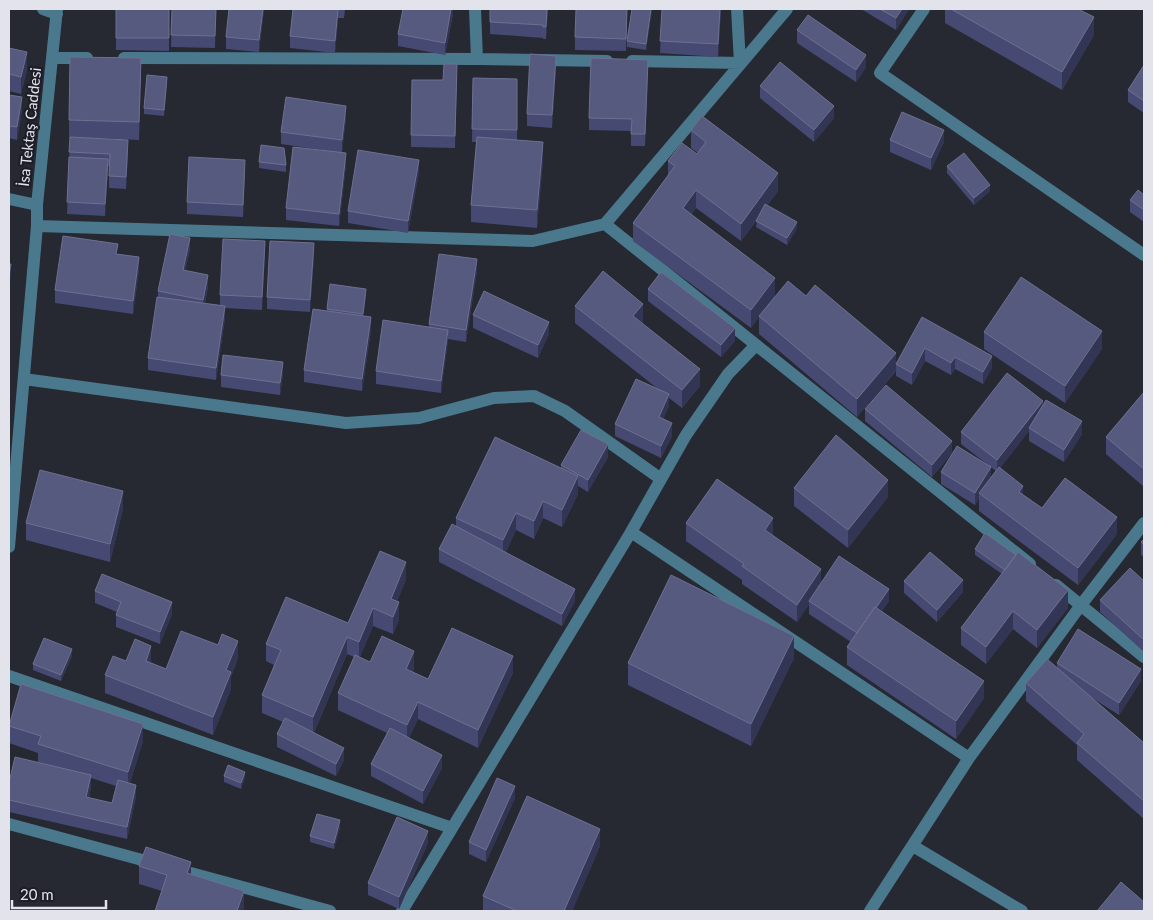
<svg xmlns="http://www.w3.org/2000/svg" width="1153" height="920" font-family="Lato,sans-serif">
<rect width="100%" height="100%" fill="#262832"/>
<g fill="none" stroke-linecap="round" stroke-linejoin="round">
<path stroke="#4a788d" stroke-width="12" d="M43,9L57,14
M475,9L477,59L607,61
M924,9L880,73L1144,255
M52,58H87
M124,58L477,59
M632,61L740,63L737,9
M9,199L37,205
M605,224L1030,564
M37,226L533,241L605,224L787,9
M24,379L346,423L419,418L494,398L534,396L565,411L661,479
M631,532L686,435L728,374L756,345
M9,547L37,226V205L57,9
M1056,585L1144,657
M9,676L452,828
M9,824L157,864
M913,846L1022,911
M176,869L330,911
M402,911L631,532L969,758
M870,911L969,758L1081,605L1144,523"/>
</g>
<path fill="#464a72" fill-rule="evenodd" d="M116,9H169V51L116,50Z
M172,9H216L215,48L171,47Z
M229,9H264L259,52L226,49V37Z
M293,9H345L344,18H338L335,53L290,48V36Z
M453,9V14L445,55L398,46V34Z
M490,9H548L546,39H543V38L490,34Z
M627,9L626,51L575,50V37Z
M652,9L646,50L627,47V41Z
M662,9H721L718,57L660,53Z
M861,9H909L896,30Z
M945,9H1078L1094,35L1062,90L945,23Z
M797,30L866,67L856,82L797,43Z
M9,48L27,70L21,94L9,91Z
M1144,65V113L1128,102V90Z
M556,68L552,128L527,126V114Z
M648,73L645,146H631V131L589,130V118Z
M141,76L139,140L98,138L128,152L126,189L109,188V166H108L105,216L67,214L70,138H69V120Z
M457,77L455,148L411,147V135L443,80Z
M473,78L517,79V140L543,160L537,228L471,222V205L476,142H472Z
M167,83L164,116L144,114V108Z
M760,86L834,118L814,142L760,98Z
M9,95L22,110L17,140L9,138Z
M346,118L342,152L346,165L339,226L286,220V208L336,152L281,144V132Z
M691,130L778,191L767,206L797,228L787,245L756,227L757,220L741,241L696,208L691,215L775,296L767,306L806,296L896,364L922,317L992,368L983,384L955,369L951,375L925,361L912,385L896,376V371L857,417L759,334V317L751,328L633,241V223L668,175V161L697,154L698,153L691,148Z
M890,140L944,142L931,170L890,152Z
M259,162L286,165V172L259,168Z
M947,166L990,191L974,205L947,173Z
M245,172L243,217L187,214V202Z
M419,172L408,233L348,223V211Z
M1144,195V222L1130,212V200Z
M190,250L185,270L208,287L205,303L220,306V295L265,253L262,310L225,308V318L216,380L148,370V358L158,297V291Z
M314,256L310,312L267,309V297Z
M139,270L133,314L55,303V290Z
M477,271L466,342L448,339L441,393L376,384V371L429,327V324Z
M648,289L735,341L721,357L648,301Z
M366,295L363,316L371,330L362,391L304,382V370L327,311V309Z
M575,306L643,322L642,323L700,386L682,408L669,398V406L663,419L672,436L661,458L615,436V424L658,389L575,323Z
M473,315L549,334L538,358L473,328Z
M984,332L1102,349L1065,403L984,349Z
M283,374L280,395L221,387V375Z
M1144,392V487L1106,454V437Z
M1043,405L1082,434L1064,462L1029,441V431L1000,468L1023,495L1042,508L1117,534L1078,585L979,511V498L975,505L941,484V472L988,465L961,444V432ZM991,467L996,471L991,478Z
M865,409L952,453L932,477L865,421Z
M608,457L588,492L578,486V494L562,527L543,518L534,539L516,530L506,552L575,601L562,626L439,562V549L456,526V518L561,468V465Z
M794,488L888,497L848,548L794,506Z
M123,509L110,562L26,540V523Z
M686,523L773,535L821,584L889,601L882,611L984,698L956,739L847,665V647L851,642L809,614V604L797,622L742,584V580L686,541Z
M1144,539V557L1141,555V542Z
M975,549L1068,608L1037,648L1013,629L986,664L961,645V628L1002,574L975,555Z
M406,580L397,601L399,620L393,634L373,626L360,657L370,662L414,669L413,672L428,679L513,673L478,748L418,719L409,738L442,768L423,804L371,776V764L387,733L338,710V693L354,657L347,654L314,733L344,760L336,776L277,747V734L283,722L262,713V695L274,665L266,661V644L348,623Z
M904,581L963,592L937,622L904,593Z
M1144,581V652L1100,612V600Z
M95,591L172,614L160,644L116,627V615L117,612L95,603Z
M72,656L61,681L33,670V664Z
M238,658L231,677V689L213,735L105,693V675L126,661L151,663L166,669Z
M794,658L751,746L628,685V663Z
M1057,663L1141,681L1119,715L1092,698L1144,743V819L1077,760V745L1026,701V683L1057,668Z
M9,726L143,741L130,783L136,797L127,839L9,812V783L49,765L38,762V753L9,743ZM91,778L116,786L112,803L89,798L91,787Z
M224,776L245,778L241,789L224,782Z
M515,798L486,862L469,854V842Z
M340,827L334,849L310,842V836Z
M428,843L399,909L368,895V883Z
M600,846L572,911H483V896Z
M139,866L191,874L244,909L162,891L139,884Z"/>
<path fill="#323553" d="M263,9H264L259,52V40Z
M338,9V20L335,53V41Z
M451,9H453V14L445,55V43Z
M547,9H548L546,39V27Z
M651,9H652L646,50V44Z
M720,9H721L718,57V44Z
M902,9H909L896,30V18Z
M1094,17V35L1062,90V72Z
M27,52V70L21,94V77Z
M866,55V67L856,82V70Z
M556,56V68L552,128V115Z
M648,60V73L645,146V134Z
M22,97V110L17,140V127Z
M346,106V118L342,152V140Z
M834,106V118L814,142V130Z
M944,130V142L931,170V158Z
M128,140V152L126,189V177Z
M543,142V160L537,228V210Z
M346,153V165L339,226V214Z
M108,159V171L105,216V204Z
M245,160V172L243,217V205Z
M419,160V172L408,233V221Z
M778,173V191L741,241V224Z
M990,185V191L974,205V198Z
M696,190V208L683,226V208Z
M797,222V228L787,245V238Z
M190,238V250L183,282V270Z
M265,241V253L262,310V297Z
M314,243V256L310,312V300Z
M139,257V270L133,314V301Z
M477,259V271L466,342V330Z
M11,264V276L9,289V276Z
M208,275V287L203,312V300Z
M775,278V296L751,328V310Z
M366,289V295L363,320V314Z
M643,304V322L633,334V316Z
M225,306V318L216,380V368Z
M371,317V330L362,391V379Z
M549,322V334L538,358V345Z
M735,328V341L721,357V345Z
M448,330V342L441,393V381Z
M1102,331V349L1065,403V386Z
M925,348V361L912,385V373Z
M896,353V370L857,417V399Z
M992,356V368L983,384V372Z
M955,357V369L951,375V363Z
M283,362V374L280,395V383Z
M700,369V386L682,408V390Z
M669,394V406L659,429V417Z
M1043,401V414L1029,428V431L997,472V460Z
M1082,421V434L1064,462V450Z
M672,423V436L661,458V446Z
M952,441V453L932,477V465Z
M608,444V457L588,492V480Z
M991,467V479L979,493V498L975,505V493Z
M578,476V494L562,527V510Z
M888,480V497L848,548V530Z
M1023,486V504L1019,492Z
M123,491V509L110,562V544Z
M543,501V518L534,539V521Z
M516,513V530L503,558V540Z
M1117,517V534L1078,585V568Z
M773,518V536L765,530Z
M406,562V580L391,616V599Z
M821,569V587L809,601V604L797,622V605Z
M963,580V592L937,622V610Z
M575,589V601L562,626V614Z
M889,589V601L858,646V634Z
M1068,590V608L1037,648V630Z
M172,602V614L160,644V632Z
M399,602V620L393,634V617Z
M373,608V626L359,659V642Z
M1013,611V629L986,664V647Z
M794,636V658L751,746V724Z
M347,637V654L313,735V717Z
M238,641V658L231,677V689L213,735V717L226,670Z
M151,646V664L146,661Z
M72,649V656L61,681V675Z
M414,651V669L406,686V669Z
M513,656V673L478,748V730Z
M1141,669V681L1119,715V703Z
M984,681V698L956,739V721Z
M418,702V719L407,743V725Z
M143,724V741L128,790V772Z
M344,748V760L336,776V764Z
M442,755V768L423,804V791Z
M245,772V778L241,789V783Z
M91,775V787L86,809V797Z
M136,785V797L127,839V827Z
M515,786V798L486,862V850Z
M340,820V827L334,849V843Z
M600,829V846L572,911H564Z
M428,831V843L399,909V897Z
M191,862V880L187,873Z
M244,891V909L243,911H237Z"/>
<path fill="#575a7f" stroke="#6d7090" d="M116,9H169V38H116Z
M172,9H216L215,36L171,35Z
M229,9H263L259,40L226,37Z
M293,9H338L335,41L290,36Z
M403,9H451L445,43L398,34Z
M490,9H547L546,27H543V25L490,22Z
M576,9H627L626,39L575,37Z
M632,9H651L646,44L627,41Z
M662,9H720L718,44L660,41Z
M880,9H902L896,18Z
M951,9H1078L1094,17L1062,72Z
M808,15L866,55L856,70L797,30Z
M9,48L27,52L21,77L9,74Z
M530,54L556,56L552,115L527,114Z
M70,57L141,58L139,122L69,120Z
M591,58L648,60L645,134H631L632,119L589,118Z
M780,62L834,106L814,130L760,86Z
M444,64H457L455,136L411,135L412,80H443Z
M1144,65V101L1128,90Z
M147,75L167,77L164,110L144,108Z
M473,78L517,79V130L472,129Z
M9,95L22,97L17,127L9,126Z
M286,97L346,106L342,140L281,132Z
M902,112L944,130L931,158L890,140Z
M702,116L778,173L741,224L696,190L683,208L775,278L751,310L633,223L675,166L668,161L682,143L697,154L706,142L691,130Z
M70,137L128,140L126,177L109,176L110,154L69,152Z
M477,137L543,142L537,210L471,205Z
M261,145L284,148L286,165L259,162Z
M293,147L346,153L339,214L286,208Z
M358,150L419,160L408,221L348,211Z
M964,153L990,185L974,198L947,166Z
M69,157L108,159L105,204L67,202Z
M189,157L245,160L243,205L187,202Z
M1138,190L1144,195V210L1130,200Z
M765,204L797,222L787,238L756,221Z
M170,234L190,238L183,270L208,275L203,300L158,291Z
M63,236L118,244L116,254L139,257L133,301L55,290Z
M223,239L265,241L262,297L220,295Z
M270,241L314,243L310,300L267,297Z
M439,254L477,259L466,330L429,324Z
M9,264H11L9,276Z
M603,271L643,304L633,316L700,369L682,390L575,306Z
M661,272L735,328L721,345L648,289Z
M1021,277L1102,331L1065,386L984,332Z
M788,281L806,296L815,285L896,353L857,399L759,316Z
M330,284L366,289L363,314L327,309Z
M484,291L549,322L538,345L473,315Z
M157,297L225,306L216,368L148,358Z
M313,309L371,317L362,379L304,370Z
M922,317L992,356L983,372L955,357L951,363L925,348L912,373L896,364Z
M383,320L448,330L441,381L376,371Z
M223,355L283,362L280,383L221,375Z
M1007,373L1043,401L997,460L961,432Z
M636,379L669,394L659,417L672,423L661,446L615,424Z
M886,385L952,441L932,465L865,409Z
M1144,392V469L1106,437Z
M1046,400L1082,421L1064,450L1029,428Z
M581,430L608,444L588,480L561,465Z
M836,435L888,480L848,530L794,488Z
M495,437L578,476L562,510L543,501L534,521L516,513L503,540L456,518Z
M957,446L991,467L975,493L941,472Z
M999,467L1023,486L1019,492L1042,508L1065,478L1117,517L1078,568L979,493Z
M40,470L123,491L110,544L26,523Z
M717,479L773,518L765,530L821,569L797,605L742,566L744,564L686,523Z
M452,524L575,589L562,614L439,549Z
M985,533L1016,555L1005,570L975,549Z
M1144,539V545L1141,542Z
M380,551L406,562L391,599L399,602L393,617L373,608L359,642L347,637L313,717L262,695L281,650L266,644L286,597L348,623Z
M930,552L963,580L937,610L904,581Z
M1018,552L1068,590L1037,630L1013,611L986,647L961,628Z
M839,556L889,589L876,608L875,607L857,633L809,601Z
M1130,568L1144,581V640L1100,600Z
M102,574L172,602L160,632L116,615L121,602L95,591Z
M671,575L794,636L751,724L628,663Z
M875,607L984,681L956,721L847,647Z
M452,628L513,656L478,730L418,702L407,725L338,693L355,655L370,662L382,636L414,651L406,669L428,679Z
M1078,629L1141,669L1119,703L1057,663Z
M181,631L218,645L222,634L238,641L226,670L231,672L213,717L105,675L113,656L126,661L135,639L151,646L146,661L166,669Z
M44,638L72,649L61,675L33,664Z
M1047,659L1144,743V801L1077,743L1084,734L1026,683Z
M21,684L143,724L128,772L38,744L41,736L9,726Z
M285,718L344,748L336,764L277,734Z
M390,728L442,755L423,791L371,764Z
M15,757L91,775L86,797L112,803L118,780L136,785L127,827L9,800V783Z
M228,765L245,772L241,783L224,776Z
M497,778L515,786L486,850L469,842Z
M527,796L600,829L564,911H517L483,896Z
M317,814L340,820L334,843L310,836Z
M397,817L428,831L399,897L368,883Z
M146,847L191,862L187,873L244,891L237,911H155L167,875L139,866Z
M1121,882L1144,902V911H1097Z"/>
<g text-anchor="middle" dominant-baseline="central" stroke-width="4.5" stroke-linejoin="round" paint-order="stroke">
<g font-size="15" fill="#e3e4eb" stroke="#1d1e28">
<text transform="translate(29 127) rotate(-84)">İsa Tektaş Caddesi</text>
</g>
</g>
<rect width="1153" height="920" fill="none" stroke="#e3e4eb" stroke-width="20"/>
<path d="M12 900v8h94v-8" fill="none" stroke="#e3e4eb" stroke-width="2.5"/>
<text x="20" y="900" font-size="15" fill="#e3e4eb" stroke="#1d1e28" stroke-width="4" paint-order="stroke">20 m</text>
</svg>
